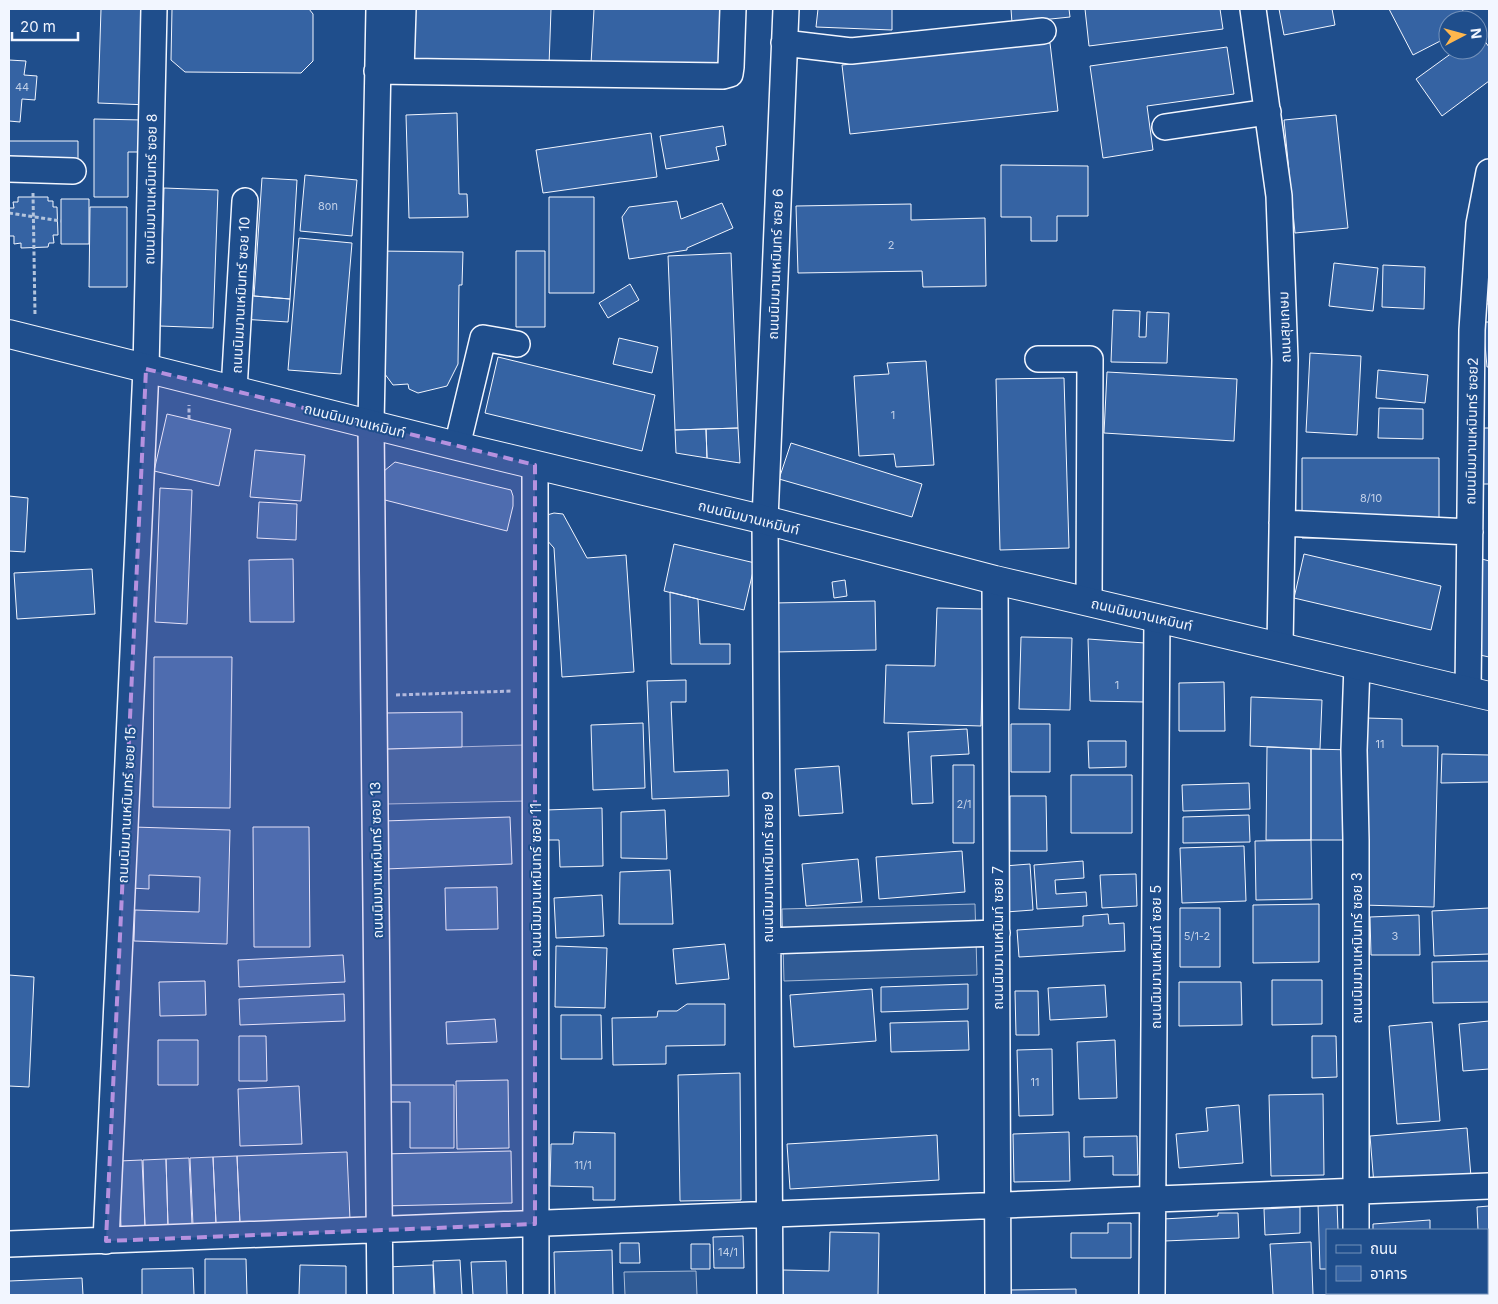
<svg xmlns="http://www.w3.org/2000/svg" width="1498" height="1304" font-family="Inter,'Noto Sans Thai',sans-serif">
<rect width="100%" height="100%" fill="#1f4e8c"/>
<path fill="#305b95" stroke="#a8bbd7" d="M525,745L527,801L386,804L385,749Z
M975,904L977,975L784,981L782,909Z
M696,1271L697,1295H625L624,1272Z"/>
<path fill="#3563a3" stroke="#f2f6ff" d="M101,9H152L149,105L98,103Z
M172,9H309L313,14V61L301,73L185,72L171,60Z
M407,9H551L549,66L406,60Z
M594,9H731L729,69L591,64Z
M818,9H892V30L816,27Z
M1011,9H1069L1070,17L1012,23Z
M1085,9H1220L1223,29L1089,46Z
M1279,9H1332L1335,25L1284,35Z
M1389,9H1462L1468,20H1448V37L1413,55Z
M1479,33L1489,47V81L1442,116L1416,79L1456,50H1478Z
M1050,43L1058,111L850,134L842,65Z
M1227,47L1234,94L1147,106L1153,150L1103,158L1090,66Z
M9,60L26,61L24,75L37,76L35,100L22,99L20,122L9,121Z
M457,113L459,194H467L468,217L409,218L406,115Z
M1336,115L1348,228L1295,233L1284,120Z
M94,119L144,120V152H128V197H94Z
M723,126L726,145L716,147L719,160L666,169L660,136Z
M651,133L657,177L543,193L536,150Z
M9,141H78V167L9,166Z
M1001,165L1088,166V216H1057V241H1031V217H1001Z
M305,175L357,180L352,236L300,231Z
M262,178L297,180L290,299L254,296Z
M164,188L218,190L213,328L160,326Z
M18,197H48V201H53V207H57L58,235H53L54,243H49L48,247L21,248V243L14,244V236H9V208H14L13,202H18Z
M549,197H594V293H549Z
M61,199H89V244H61Z
M677,201L681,219L722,203L733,228L687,248V250L629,259L622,217L629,207Z
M911,204V220L985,218L986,286L923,287L922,271L798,273L796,206Z
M90,207H127V287H89Z
M299,238L352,243L341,374L288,370Z
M378,251L463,252L462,285H459L458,364L447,386L418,393L409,389L408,384L393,385L376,362Z
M516,251H545V327H516Z
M731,253L738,428L675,430L668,256Z
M1485,258L1489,259V304H1482Z
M1334,263L1378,268L1373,311L1329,306Z
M1383,265L1425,267L1424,309L1382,307Z
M630,284L639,300L608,318L599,303Z
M242,295L290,299L288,322L241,319Z
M1113,310L1140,311L1139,337H1146L1147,312L1169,313L1167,363L1111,362Z
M1483,322H1489V367H1487Z
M619,338L658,347L652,373L613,364Z
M1310,353L1361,356L1357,435L1306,432Z
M498,357L655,395L642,451L485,413Z
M926,361L934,465L896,467L894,454L859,456L854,376L889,374L887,363Z
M1378,370L1428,375L1425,403L1376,398Z
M1107,372L1237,379L1234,441L1104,433Z
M1064,378L1069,548L1000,550L996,379Z
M1379,408L1423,409V439L1378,438Z
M167,414L231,429L219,486L154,471Z
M738,428L740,463L707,458L706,429Z
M1484,428H1489V484H1483Z
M706,429L707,458L676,453L675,430Z
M791,443L922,484L912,517L779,479Z
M255,450L305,455L301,501L250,497Z
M1302,458H1439V538H1302Z
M395,462L511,490L513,496V506L507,531L377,498L384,471Z
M160,488L192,490L187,624L155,622Z
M9,496L28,498L25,552L9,551Z
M259,502L297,504L296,540L257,538Z
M554,513L563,514L587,558L626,555L634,672L562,677L554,548L545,538L547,515Z
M674,544L755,563L744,610L664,591Z
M1304,554L1441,586L1431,630L1294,598Z
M293,559L294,622H250L249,560Z
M1482,559L1489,561V657L1480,655Z
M92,569L95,614L17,619L14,573Z
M845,580L847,596L834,598L832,582Z
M670,592L698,599L700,644H730V664H671Z
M875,601L876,650L775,652L774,603Z
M937,608L984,609L981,726L884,723L886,665L935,666Z
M1021,637L1072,638L1070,710L1019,709Z
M1088,639L1145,643V702L1090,701Z
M154,657H232L230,808L153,807Z
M686,680V702H671L674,772L728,770L729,796L652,799L647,681Z
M1224,682L1225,731H1179V683Z
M1251,697L1322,700L1320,749L1250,746Z
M462,712V747L385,749L384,713Z
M1366,718L1402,719V746H1438L1434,907L1362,905Z
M643,723L645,788L593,790L591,725Z
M1011,724H1050V772H1011Z
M967,729L969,754L931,756L933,803L912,804L908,732Z
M1088,741H1126V767L1089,768Z
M1267,747L1311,749V840H1266Z
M1311,749L1354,750L1356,840H1311Z
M1442,754L1489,755V782L1441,783Z
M953,765H974V843H953Z
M839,766L843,813L799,816L795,769Z
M1071,775H1132V833H1071Z
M1249,783L1250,809L1183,811L1182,785Z
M1010,796H1046L1047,851H1010Z
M602,808L603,866L560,867L559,840H546V810Z
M665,810L667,859L621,858V812Z
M1249,815L1250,842L1183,843V817Z
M510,817L512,864L385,869L383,821Z
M133,827L230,830L227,944L134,941L135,910L199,912L200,877L149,875V889L131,888Z
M253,827H309L310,947H254Z
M1311,840L1312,899L1256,900L1255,841Z
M1244,846L1246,901L1182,903L1180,848Z
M962,851L965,892L879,899L876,857Z
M858,859L862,902L806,906L802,864Z
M1083,861L1084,878L1055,880L1056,894L1086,892L1087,906L1037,909L1034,865Z
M1030,864L1033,910L1006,912L1004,866Z
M670,870L673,924H619L620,872Z
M1136,874L1137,906L1102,908L1100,875Z
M497,887L498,929L446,930L445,888Z
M602,895L604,936L556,938L554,898Z
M1319,904V962L1253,963V905Z
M1180,908H1220V967H1180Z
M1489,908V954L1434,956L1432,911Z
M1108,914L1109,924L1124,923L1125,951L1019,957L1017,930L1083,926V916Z
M1419,915L1420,955H1371L1370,917Z
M725,944L729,979L676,984L673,949Z
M556,946L607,948L605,1008L555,1007Z
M343,955L345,982L239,987L238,960Z
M1489,961V1002L1433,1003L1432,962Z
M9,975L34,977L29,1087L9,1086Z
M1272,980H1322V1024L1272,1025Z
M205,981L206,1015L160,1016L159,982Z
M1179,982H1241L1242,1025L1179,1026Z
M968,984V1009L881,1012V987Z
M1105,985L1107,1017L1050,1020L1048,988Z
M872,989L876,1041L794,1047L790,995Z
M1015,991H1038L1039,1035H1016Z
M344,994L345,1021L240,1025L239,999Z
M687,1004H725V1045L666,1046V1064L613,1065L612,1018L657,1017L658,1011H677Z
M561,1015H601L602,1059H561Z
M495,1019L497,1042L447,1044L446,1022Z
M968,1021L969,1050L891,1052L890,1023Z
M1489,1021V1069L1463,1071L1459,1024Z
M1432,1022L1440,1121L1397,1124L1389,1026Z
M239,1036H266L267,1081H239Z
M1312,1036H1336L1337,1077L1312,1078Z
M158,1040H198V1085H158Z
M1115,1040L1117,1098L1079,1099L1077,1042Z
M1052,1049L1053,1115L1019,1116L1017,1050Z
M740,1073L741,1200L680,1201L678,1075Z
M508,1080L509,1148L457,1149L456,1081Z
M387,1085H454V1148H410V1102H387Z
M299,1086L302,1144L240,1146L238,1089Z
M1323,1094L1324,1175L1271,1176L1269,1095Z
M1239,1105L1243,1163L1179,1168L1176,1134L1208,1131L1206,1108Z
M1467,1128L1471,1177L1374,1185L1370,1136Z
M574,1132L615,1133V1200H593V1187L550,1186L551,1144H573Z
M1069,1132L1070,1181L1014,1182L1013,1134Z
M937,1135L939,1180L790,1189L787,1144Z
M1137,1136L1138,1175H1113V1156L1084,1157V1137Z
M511,1151L512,1203L383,1206L382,1154Z
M347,1152L350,1220L240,1224L237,1156Z
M237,1156L240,1224H216L213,1157Z
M213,1157L216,1224L193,1225L190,1158Z
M189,1158L192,1225L168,1226L166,1159Z
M166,1159L168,1226L145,1227L143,1160Z
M142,1160L145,1227L121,1228L119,1161Z
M1337,1203L1338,1230H1327V1269H1320L1318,1204Z
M1489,1206V1266H1487V1230H1478L1477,1207Z
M1300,1207V1233L1265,1235L1264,1209Z
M1218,1213H1238L1239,1238L1164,1241L1163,1219L1218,1216Z
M1430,1220V1230H1373V1224Z
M1108,1223H1131V1258H1071V1233H1108Z
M830,1232L879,1233L878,1295H783V1270L829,1271Z
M743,1236L744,1268H714L713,1237Z
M1311,1242L1313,1295H1273L1270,1244Z
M620,1243H639L640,1263H620Z
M691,1244H710V1269H691Z
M612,1250L613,1295H555L554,1252Z
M205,1259H246L247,1295H205Z
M460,1260L462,1295H435L433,1261Z
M506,1261L507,1295H473L471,1262Z
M300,1265L346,1266V1295H299Z
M433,1265L434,1295H387L386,1267Z
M193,1268L194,1295H142V1269Z
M82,1278L83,1295H9V1281Z
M1076,1289V1295H1009V1290Z
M1377,1293H1434V1295H1377Z"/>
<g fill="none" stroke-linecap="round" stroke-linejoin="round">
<g stroke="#f2f6ff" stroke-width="28">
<path id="minor" d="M379,9L371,425L380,1295
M1253,9L1279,196L1285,360L1280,647
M784,43L851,51L1043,31
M377,71L723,76L730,74L731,67L733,9
M401,71L403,9
M1165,127L1268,112
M9,169L73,171
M1038,359H1090L1089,602
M234,390L245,201
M457,446L483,338L517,344
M535,465L536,1295
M1282,523L1470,532
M995,580L998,1295
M1468,691L1472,330L1479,224L1489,172
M768,941L997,933
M1356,1230V840L1354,750L1357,665
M106,1241L146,369L154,9
M9,1244L1489,1186
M1356,1293V1295
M770,1295L765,520L786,9
M1152,1295L1157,618"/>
</g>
<g stroke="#f2f6ff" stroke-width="30">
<path id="major" d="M9,334L457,446L765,520L995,580L1489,696"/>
</g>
<path stroke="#b3c4dc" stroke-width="3" stroke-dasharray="4 2.5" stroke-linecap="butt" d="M33,193L35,315
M9,213L61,221
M189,419V405
M396,695L512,691"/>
<use href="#minor" stroke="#1f4e8c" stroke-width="25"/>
<use href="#major" stroke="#1f4e8c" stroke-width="28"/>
</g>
<path fill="#b691df" fill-opacity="0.2" stroke="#b691df" stroke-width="4" stroke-dasharray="10 6" stroke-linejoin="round" d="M146,369L535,465V1224L106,1241Z"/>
<g text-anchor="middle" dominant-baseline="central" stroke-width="4" stroke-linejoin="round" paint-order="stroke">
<g font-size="11" fill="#c3d1e8">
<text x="22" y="87">44</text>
<text x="328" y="206">8on</text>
<text x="891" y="245">2</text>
<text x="893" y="415">1</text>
<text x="1371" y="498">8/10</text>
<text x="1117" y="685">1</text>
<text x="1380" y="744">11</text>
<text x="964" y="804">2/1</text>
<text x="1197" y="936">5/1-2</text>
<text x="1395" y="936">3</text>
<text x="1035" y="1082">11</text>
<text x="583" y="1165">11/1</text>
<text x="728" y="1252">14/1</text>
</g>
<g font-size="14" fill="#f2f6ff" stroke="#1f4e8c">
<text transform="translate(150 189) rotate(-89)">ถนนนิมมานเหมินทร์ ซอย 8</text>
<text transform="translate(775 264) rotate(-88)">ถนนนิมมานเหมินทร์ ซอย 6</text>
<text transform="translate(240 295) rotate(-87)">ถนนนิมมานเหมินทร์ ซอย 10</text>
<text transform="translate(1284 327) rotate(-92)">ถนนสุขเกษม</text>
<text transform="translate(355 420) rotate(14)">ถนนนิมมานเหมินท์</text>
<text transform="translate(1471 431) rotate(-89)">ถนนนิมมานเหมินทร์ ซอย2</text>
<text transform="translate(749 517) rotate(14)">ถนนนิมมานเหมินท์</text>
<text transform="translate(1142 614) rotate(13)">ถนนนิมมานเหมินท์</text>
<text transform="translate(126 805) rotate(-87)">ถนนนิมมานเหมินทร์ ซอย 15</text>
<text transform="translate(376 860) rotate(-91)">ถนนนิมมานเหมินทร์ ซอย 13</text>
<text transform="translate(767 867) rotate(-90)">ถนนนิมมานเหมินทร์ ซอย 9</text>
<text transform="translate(535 880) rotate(-90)">ถนนนิมมานเหมินทร์ ซอย 11</text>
<text transform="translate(997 938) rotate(-90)">ถนนนิมมานเหมินท์ ซอย 7</text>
<text transform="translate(1356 948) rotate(-90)">ถนนนิมมานเหมินทร์ ซอย 3</text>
<text transform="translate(1155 957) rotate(-90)">ถนนนิมมานเหมินท์ ซอย 5</text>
</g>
</g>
<rect width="1498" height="1304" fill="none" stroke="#f2f6ff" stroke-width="20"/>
<rect x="1326" y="1229" width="162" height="65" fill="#1f4e8c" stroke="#7391ba"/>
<rect x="1336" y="1245" width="25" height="8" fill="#1f4e8c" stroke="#7391ba"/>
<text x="1370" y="1254" font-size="15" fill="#f2f6ff">ถนน</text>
<rect x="1336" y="1266" width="25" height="15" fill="#3563a3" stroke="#7391ba"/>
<text x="1370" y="1279" font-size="15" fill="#f2f6ff">อาคาร</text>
<g transform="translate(1463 35) rotate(84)"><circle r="24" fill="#1f4e8c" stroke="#7391ba"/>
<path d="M0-4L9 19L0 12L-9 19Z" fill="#ffb74d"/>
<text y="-8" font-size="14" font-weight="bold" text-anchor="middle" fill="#f2f6ff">N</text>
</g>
<path d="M12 32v8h66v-8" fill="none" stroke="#f2f6ff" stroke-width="2.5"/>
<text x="20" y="32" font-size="15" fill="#f2f6ff" stroke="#1f4e8c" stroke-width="4" paint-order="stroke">20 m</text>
</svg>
